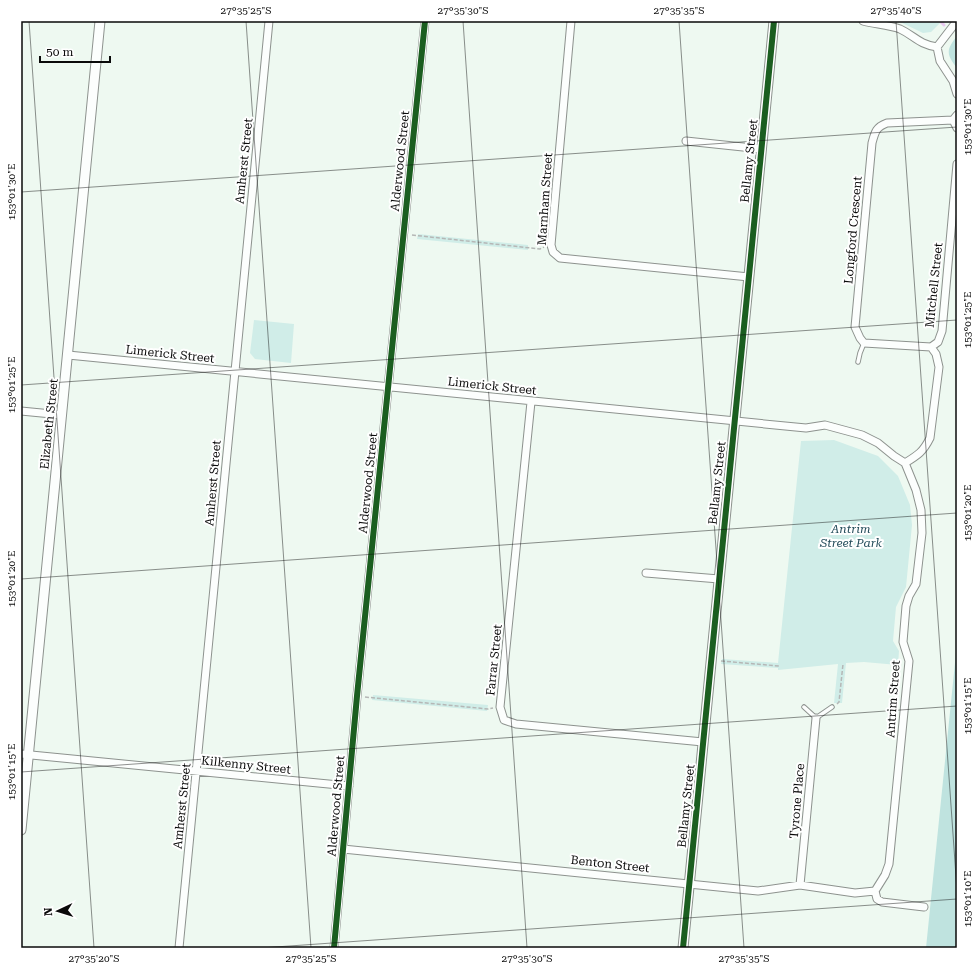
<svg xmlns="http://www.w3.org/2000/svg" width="978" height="969" font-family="'Roboto Serif',serif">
<rect width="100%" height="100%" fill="#eef9f1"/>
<path fill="#d0ede8" d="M898,21H942L931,32L923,33Z
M418,234L528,245V250L417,239Z
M254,320L294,324L291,363L255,359L250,353Z
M834,440L878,456L898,476L910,505L912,525L906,587L896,607L893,641L899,651L898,665L864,662L846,663L842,703H834L838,664L778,670V668L721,664L722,659L778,663L801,441Z
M373,695L488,705L487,711L372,700Z"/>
<path fill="#bfe3df" d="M957,36V68C946,54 946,50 957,36Z
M956,653L957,654V948H926Z"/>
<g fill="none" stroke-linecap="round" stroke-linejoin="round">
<path stroke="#e8c9ef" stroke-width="3" d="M940,21L944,25"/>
<g stroke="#8d928e" stroke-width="5.5">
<path id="service" d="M858,362L860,353L864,343
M804,707L816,718L832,707"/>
</g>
<g stroke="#8d928e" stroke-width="9">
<path id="minor" d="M571,21L551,245L553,252L560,258L749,277
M863,21C874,24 889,25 900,29C915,36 918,44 937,47L940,61L953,81L957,94
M937,47L957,21
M957,115L953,120L957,128
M686,141L762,149
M931,347L864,343L860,338L855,327L872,143C875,132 876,127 887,123L953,120
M68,355L806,428L825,425L862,435L878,443L894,456L905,463
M531,402L500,707L504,720L516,724L703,742
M21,411L62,415
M905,463C918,455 923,452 930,438L939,367L936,354L931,347L938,342L942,331L957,164
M646,573L719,579
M21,754L349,786
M343,849L758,891L800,885L855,893L875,891
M800,885L816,718
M875,891L885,875L889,864L909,661L903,642L906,606L909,596L916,584L922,533L921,510L916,490L905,463
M875,891L877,899L882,902L924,907
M179,948L269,21
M334,948L357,696L425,21"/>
</g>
<g stroke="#8d928e" stroke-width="11">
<path id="tertiary" d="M21,830L100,21
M683,948L774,21"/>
</g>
<path stroke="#b5b7b6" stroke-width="1.5" stroke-dasharray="4 2" stroke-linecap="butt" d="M412,235L540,249L544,247
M721,661L779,666
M365,697L488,709L493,708
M837,704L839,702L843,664"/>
<use href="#service" stroke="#fcfefd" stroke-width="3.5"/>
<use href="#minor" stroke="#fcfefd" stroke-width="7"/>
<use href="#tertiary" stroke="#fcfefd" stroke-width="9"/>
<g stroke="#fff" stroke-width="8">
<path id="cycleway" d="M334,948L357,696L425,21
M683,948L774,21"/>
</g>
<use href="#cycleway" stroke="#1b5e20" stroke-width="6"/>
</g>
<path fill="none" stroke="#0a0a0a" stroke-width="1" stroke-opacity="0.45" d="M29,21L94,948M246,21L311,948M463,21L527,948M679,21L744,948M896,21L957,891M21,192L957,127M21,385L957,320M21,579L957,513M21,772L957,706M261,948L957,899"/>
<g text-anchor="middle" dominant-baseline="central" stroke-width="4" stroke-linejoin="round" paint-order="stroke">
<g font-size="12" fill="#0a0a0a" stroke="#fff">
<text transform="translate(244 161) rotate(-84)">Amherst Street</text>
<text transform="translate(400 161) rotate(-84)">Alderwood Street</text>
<text transform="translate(749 161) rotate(-84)">Bellamy Street</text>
<text transform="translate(545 199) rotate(-86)">Marnham Street</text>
<text transform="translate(853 230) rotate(-85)">Longford Crescent</text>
<text transform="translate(934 285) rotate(-84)">Mitchell Street</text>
<text transform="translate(170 354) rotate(6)">Limerick Street</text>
<text transform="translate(492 386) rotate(6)">Limerick Street</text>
<text transform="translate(49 424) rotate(-84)">Elizabeth Street</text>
<text transform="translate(213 483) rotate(-85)">Amherst Street</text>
<text transform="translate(368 483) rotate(-84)">Alderwood Street</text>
<text transform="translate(717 483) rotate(-84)">Bellamy Street</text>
<text transform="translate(494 660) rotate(-84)">Farrar Street</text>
<text transform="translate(893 699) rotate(-86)">Antrim Street</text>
<text transform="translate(246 765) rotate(6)">Kilkenny Street</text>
<text transform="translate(797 801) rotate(-85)">Tyrone Place</text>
<text transform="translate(182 806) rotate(-84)">Amherst Street</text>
<text transform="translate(336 806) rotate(-85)">Alderwood Street</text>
<text transform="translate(686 806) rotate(-84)">Bellamy Street</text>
<text transform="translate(610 864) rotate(6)">Benton Street</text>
</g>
<g font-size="12" font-style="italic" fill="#234c5a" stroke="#fff">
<text x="851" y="529">Antrim<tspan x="851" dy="14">Street Park</tspan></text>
</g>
</g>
<rect width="978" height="969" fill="none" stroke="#ffffff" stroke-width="44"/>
<g transform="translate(58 911) rotate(266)" stroke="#ffffff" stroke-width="3" paint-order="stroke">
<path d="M0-3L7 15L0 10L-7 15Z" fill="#0a0a0a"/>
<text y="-6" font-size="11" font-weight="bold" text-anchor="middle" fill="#0a0a0a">N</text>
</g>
<path d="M40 56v6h70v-6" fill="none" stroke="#0a0a0a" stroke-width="2"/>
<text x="46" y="56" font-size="12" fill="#0a0a0a" stroke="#ffffff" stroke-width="3" paint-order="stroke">50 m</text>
<rect x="22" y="22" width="934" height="925" fill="none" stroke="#0a0a0a" stroke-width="1.5"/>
<g font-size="10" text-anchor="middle" fill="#0a0a0a">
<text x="246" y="14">27°35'25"S</text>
<text x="463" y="14">27°35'30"S</text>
<text x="679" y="14">27°35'35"S</text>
<text x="896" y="14">27°35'40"S</text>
<text transform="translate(967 127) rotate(-90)" y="4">153°01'30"E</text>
<text transform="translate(11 192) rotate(-90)" y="4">153°01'30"E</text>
<text transform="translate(967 320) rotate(-90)" y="4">153°01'25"E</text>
<text transform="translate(11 385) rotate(-90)" y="4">153°01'25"E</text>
<text transform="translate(967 513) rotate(-90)" y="4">153°01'20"E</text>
<text transform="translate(11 579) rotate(-90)" y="4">153°01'20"E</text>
<text transform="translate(967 706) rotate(-90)" y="4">153°01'15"E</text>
<text transform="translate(11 772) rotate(-90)" y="4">153°01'15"E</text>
<text transform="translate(967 899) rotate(-90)" y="4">153°01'10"E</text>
<text x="94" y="962">27°35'20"S</text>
<text x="311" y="962">27°35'25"S</text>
<text x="527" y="962">27°35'30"S</text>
<text x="744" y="962">27°35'35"S</text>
</g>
</svg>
